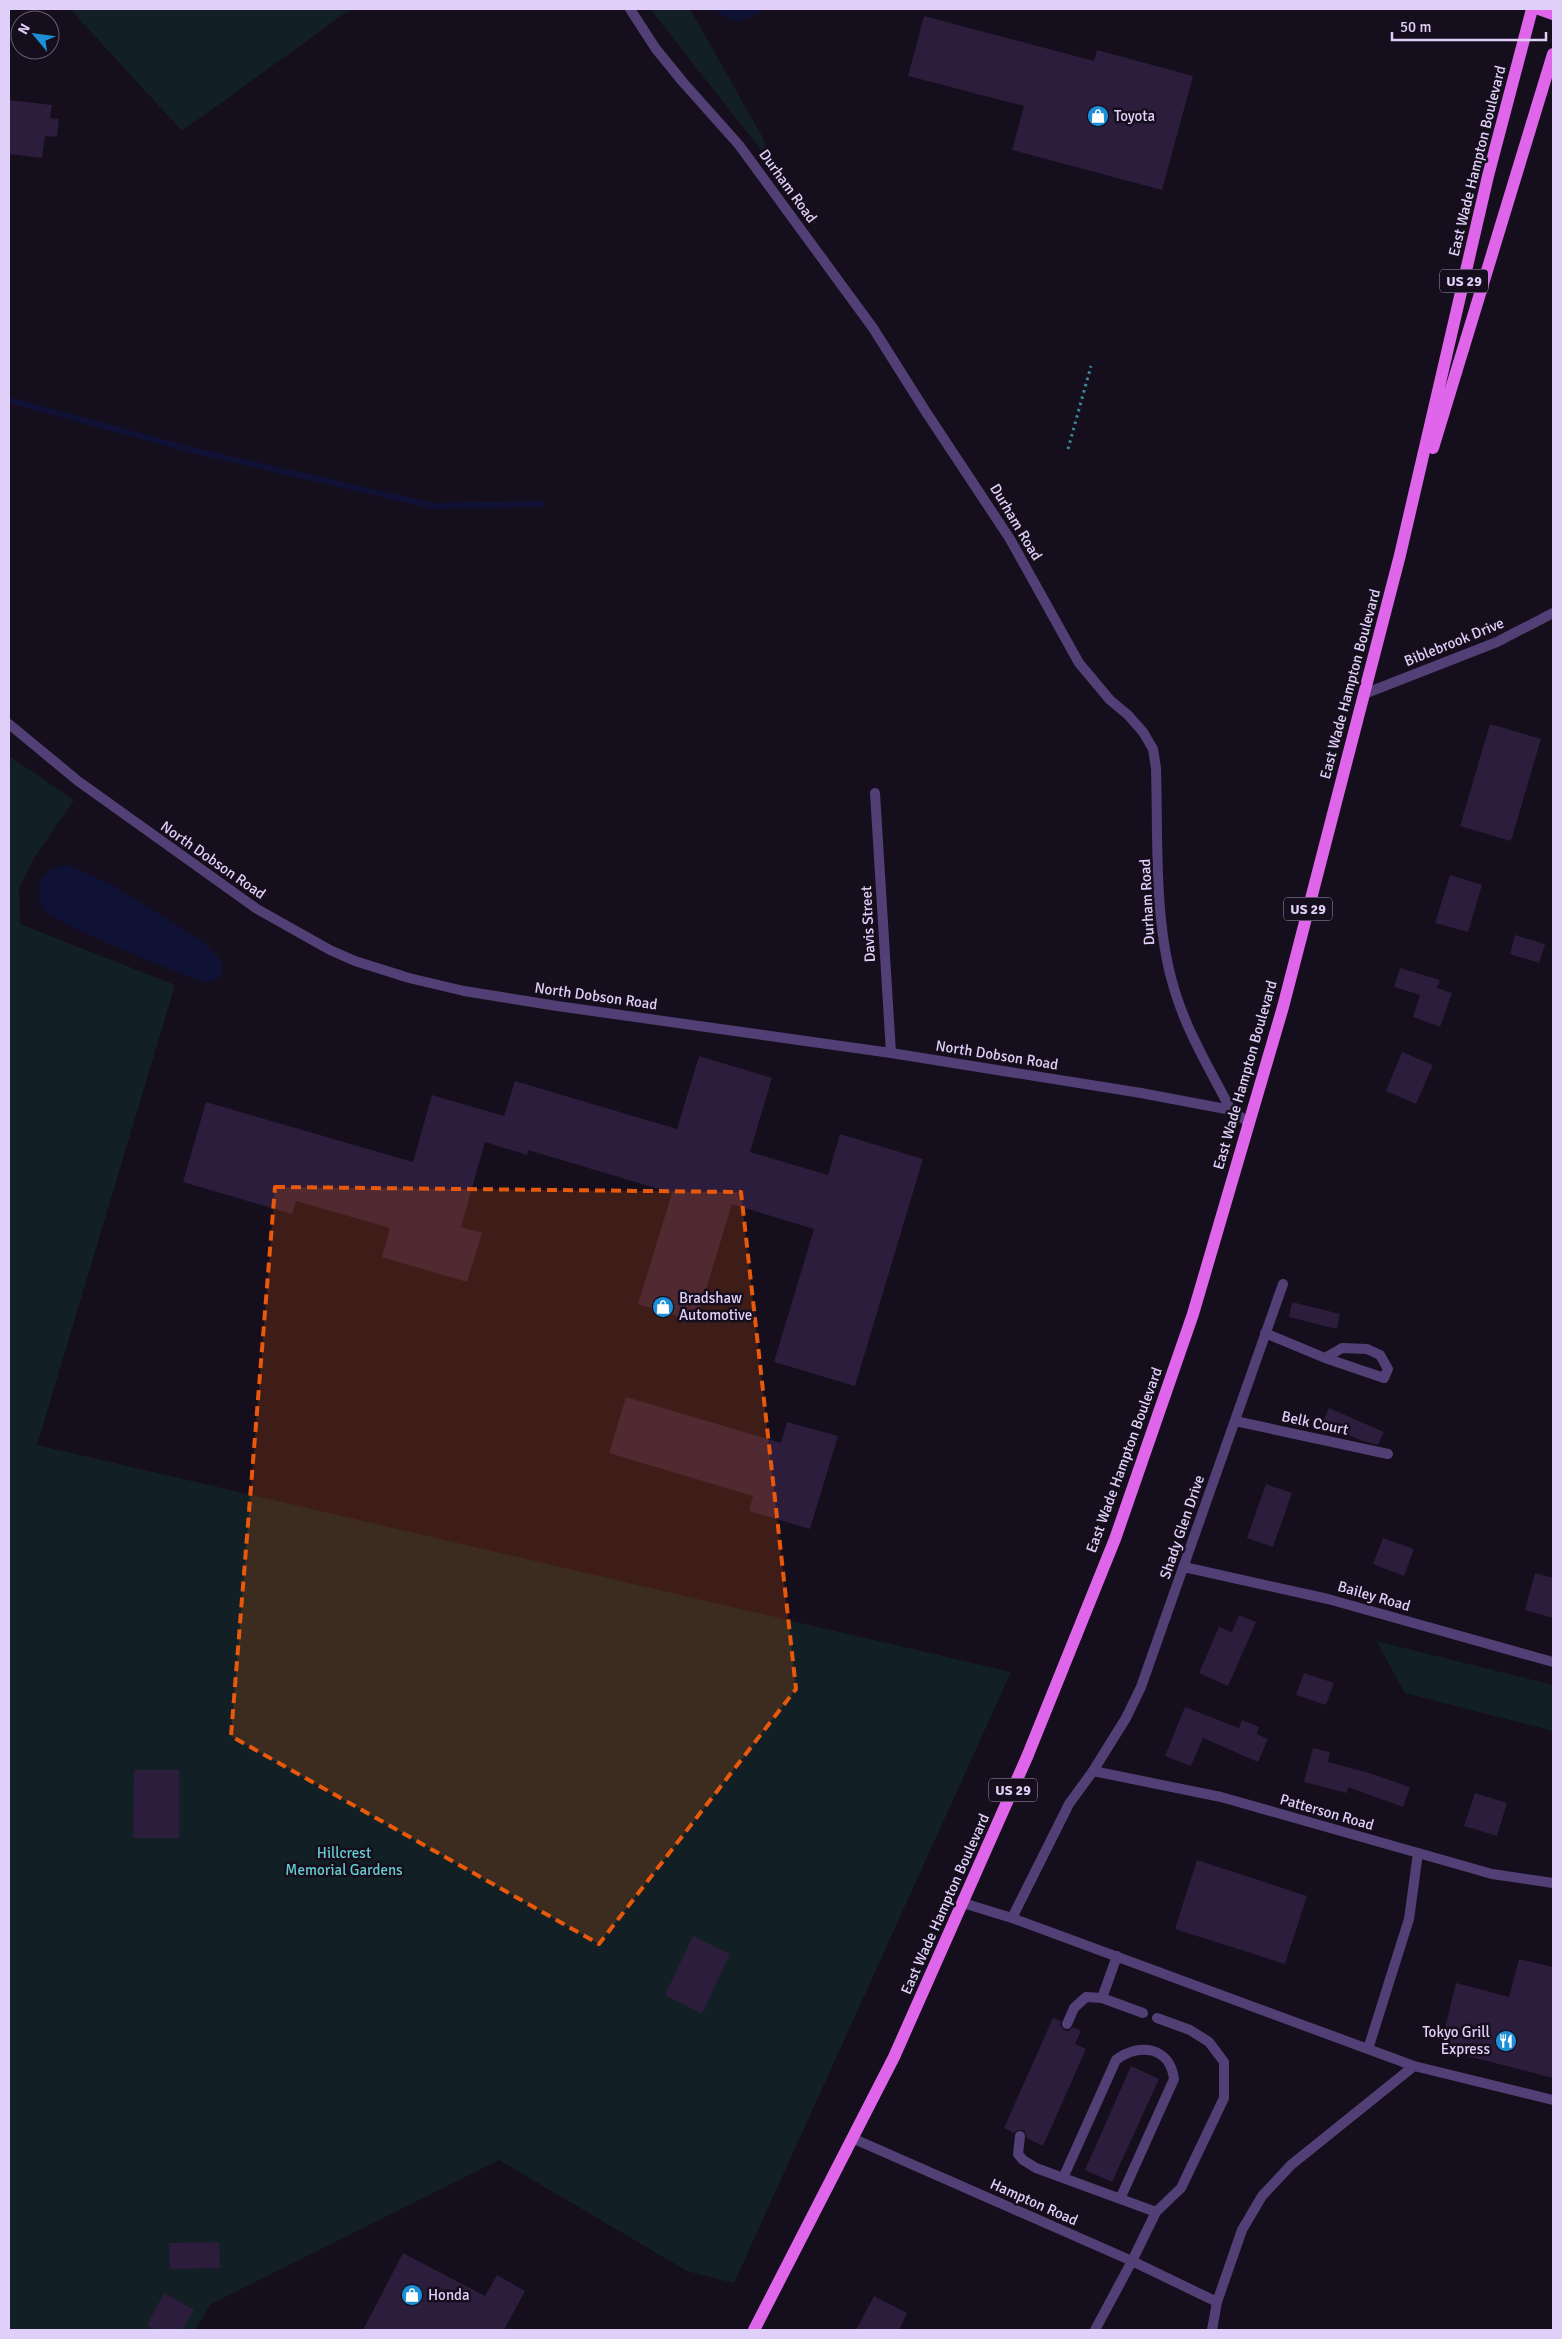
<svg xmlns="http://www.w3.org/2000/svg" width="1562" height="2339" font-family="Signika,sans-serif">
<rect width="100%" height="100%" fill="#150e1c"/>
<path fill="#122025" d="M70,9H351L182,131Z
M650,9H690L763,138L766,148L762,151Z
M9,756L74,800L34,858L19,888L20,924L175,985L37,1445L1011,1672L734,2283L687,2271L499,2160L211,2304L195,2330H9Z
M1376,1641L1553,1685V1731L1405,1693Z"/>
<path fill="#0f1235" d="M717,9H767L739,22L719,14Z
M69,865L114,886L202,941L221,960L223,972L217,980L202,982C179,973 53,923 44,910C38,902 38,894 40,885C43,871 57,866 69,865Z"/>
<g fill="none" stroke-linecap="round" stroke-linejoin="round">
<path stroke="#0f1235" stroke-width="6" d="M9,400L192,450L433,506L541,504"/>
</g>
<path fill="#2b1d3b" d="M924,16L1094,61L1097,50L1193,76L1162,190L1012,150L1024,106L908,76Z
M9,100L52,105L50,118L59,119L57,137L45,136L42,158L9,154Z
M1490,724L1541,739L1511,841L1460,826Z
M1450,875L1482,885L1468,932L1435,923Z
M1515,935L1545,944L1539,963L1510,954Z
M1400,968L1440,980L1437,988L1452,993L1440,1027L1413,1017L1420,995L1394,987Z
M1402,1052L1433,1065L1416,1104L1386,1091Z
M699,1056L772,1078L750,1152L828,1175L840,1134L923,1159L855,1386L774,1362L814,1229L732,1204L696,1322L638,1304L672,1193L528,1150L527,1155L485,1142L461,1227L482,1233L467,1282L382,1257L390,1228L296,1201L292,1214L183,1182L206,1102L413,1162L432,1095L504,1116L515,1081L677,1129Z
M1292,1302L1340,1314L1337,1329L1289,1317Z
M626,1397L781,1443L787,1422L838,1436L810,1529L749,1511L753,1496L609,1453Z
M1329,1408L1384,1432L1378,1445L1363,1441L1322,1424Z
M1266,1484L1292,1493L1273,1547L1247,1538Z
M1383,1538L1414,1549L1404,1576L1373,1564Z
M1535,1573L1553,1578V1618L1525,1610Z
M1239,1615L1256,1622L1228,1686L1199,1673L1219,1627L1232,1632Z
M1304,1673L1334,1683L1326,1705L1296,1695Z
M1185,1707L1239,1728L1242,1720L1259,1727L1257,1734L1268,1739L1258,1762L1203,1738L1191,1766L1165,1756Z
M1313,1748L1330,1752L1328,1762L1369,1773L1410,1787L1403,1807L1348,1787L1347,1793L1304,1782Z
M134,1770H179V1838H133Z
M1475,1793L1507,1803L1497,1836L1464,1826Z
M1197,1860L1307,1896L1285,1964L1175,1929Z
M693,1936L730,1954L702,2014L665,1995Z
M1519,1959L1553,1967V2078L1440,2049L1456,1983L1509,1997Z
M1053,2018L1061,2021L1060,2025L1064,2030L1068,2031L1073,2027L1081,2031L1075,2044L1086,2049L1043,2146L1027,2138L1024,2130H1018L1014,2133L1004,2128Z
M1131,2066L1159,2079L1112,2182L1085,2170Z
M219,2242L220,2268L170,2269L169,2243Z
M403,2253L485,2296L497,2275L525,2291L504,2330H363Z
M164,2293L194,2310L182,2330H156L147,2325Z
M874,2296L907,2313L899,2330H856Z"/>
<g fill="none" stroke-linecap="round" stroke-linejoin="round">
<path stroke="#3d89a0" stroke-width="3" stroke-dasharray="2.5 4" stroke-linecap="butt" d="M1068,449L1091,366"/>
<path stroke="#513f75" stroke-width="10" d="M963,1903L1012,1918L1414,2066L1553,2100
M1012,1918L1069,1804L1093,1771
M1102,1998L1117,1956
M1157,2018L1190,2030L1209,2042L1224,2062V2098L1181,2188L1156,2212L1132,2261L1217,2302
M1067,2024L1074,2008L1086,1997L1102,1998L1143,2013
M1368,2049L1409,1919L1418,1853
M1020,2136L1018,2154L1023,2160L1036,2168L1156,2212
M1063,2178L1116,2060C1139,2042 1170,2047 1174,2079L1120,2199
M1212,2330L1217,2302L1242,2230L1262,2196L1291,2165L1414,2066"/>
<path stroke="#513f75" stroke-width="10" d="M630,9L656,49L682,81L739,145L873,328L926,412L1010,539L1079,663L1110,700L1128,715L1143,732L1153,749L1156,768C1158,835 1154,917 1172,981C1184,1027 1209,1068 1231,1110
M1364,694L1497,642L1553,613
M9,724L78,781L257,909L330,950L355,961L409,978L464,991L557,1006L891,1053L1141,1093L1231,1110L1248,1122
M875,793L891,1053
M1283,1284L1141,1687L1126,1718L1093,1771L1221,1797L1492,1874L1553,1883
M1265,1333L1325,1358L1384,1378L1388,1369L1380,1355L1367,1349L1342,1348L1325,1358
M1235,1421L1388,1454
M1184,1567L1328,1599L1553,1662
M852,2138L1132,2261L1095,2330"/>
<path stroke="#df65ea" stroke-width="12" d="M1539,9L1553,14
M1433,448L1553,54
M754,2330L894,2057L1027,1757L1115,1539L1193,1314L1283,1007L1400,555L1488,176L1532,9"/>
</g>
<path fill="#e8590c" fill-opacity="0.2" stroke="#e8590c" stroke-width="4" stroke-dasharray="10 6" stroke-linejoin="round" d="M275,1187L741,1192L796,1689L599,1944L231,1736Z"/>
<defs>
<g id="shop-disc" transform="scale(1.125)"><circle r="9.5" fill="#1d8fd7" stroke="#150e1c"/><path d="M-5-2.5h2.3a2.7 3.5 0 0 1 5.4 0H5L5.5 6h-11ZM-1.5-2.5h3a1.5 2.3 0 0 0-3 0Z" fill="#fff"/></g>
<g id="restaurant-disc" transform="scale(1.125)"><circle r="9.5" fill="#1d8fd7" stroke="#150e1c"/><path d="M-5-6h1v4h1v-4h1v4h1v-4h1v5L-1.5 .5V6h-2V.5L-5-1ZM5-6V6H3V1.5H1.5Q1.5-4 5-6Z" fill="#fff"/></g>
</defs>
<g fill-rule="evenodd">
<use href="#shop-disc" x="1098" y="116"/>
<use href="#shop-disc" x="663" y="1307"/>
<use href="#restaurant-disc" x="1506" y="2041"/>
<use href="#shop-disc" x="412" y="2295"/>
</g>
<g text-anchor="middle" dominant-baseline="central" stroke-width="5" stroke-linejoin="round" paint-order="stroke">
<g fill="#150e1c" stroke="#a396b7" stroke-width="1">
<rect x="1440" y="269.5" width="48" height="23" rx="4"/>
<rect x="1284" y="897.5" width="48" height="23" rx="4"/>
<rect x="989" y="1778.5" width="48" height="23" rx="4"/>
</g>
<g font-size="14" font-weight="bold" fill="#e0d0f9">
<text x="1464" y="281">US 29</text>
<text x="1308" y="909">US 29</text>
<text x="1013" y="1790">US 29</text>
</g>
<g font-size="15" fill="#e0d0f9" stroke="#150e1c" text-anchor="start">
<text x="1114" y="116">Toyota</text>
<text x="679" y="1298">Bradshaw<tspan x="679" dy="17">Automotive</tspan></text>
<text x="1490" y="2032" text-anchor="end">Tokyo Grill<tspan x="1490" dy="17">Express</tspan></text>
<text x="428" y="2295">Honda</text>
</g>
<g font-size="15" fill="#e0d0f9" stroke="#150e1c">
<text transform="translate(1477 161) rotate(-76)">East Wade Hampton Boulevard</text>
<text transform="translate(788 186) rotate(54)">Durham Road</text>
<text transform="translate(1016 522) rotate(59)">Durham Road</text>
<text transform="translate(1454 642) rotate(-22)">Biblebrook Drive</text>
<text transform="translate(1350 684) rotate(-75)">East Wade Hampton Boulevard</text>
<text transform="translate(213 860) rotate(35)">North Dobson Road</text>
<text transform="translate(1147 902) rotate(-93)">Durham Road</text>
<text transform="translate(868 924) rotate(-93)">Davis Street</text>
<text transform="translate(596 996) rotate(8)">North Dobson Road</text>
<text transform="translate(997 1055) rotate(9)">North Dobson Road</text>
<text transform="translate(1245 1075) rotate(-74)">East Wade Hampton Boulevard</text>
<text transform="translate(1315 1423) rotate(12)">Belk Court</text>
<text transform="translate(1124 1460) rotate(-70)">East Wade Hampton Boulevard</text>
<text transform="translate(1182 1527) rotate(-71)">Shady Glen Drive</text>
<text transform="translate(1374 1596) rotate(16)">Bailey Road</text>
<text transform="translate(1327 1812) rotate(16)">Patterson Road</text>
<text transform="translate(945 1904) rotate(-66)">East Wade Hampton Boulevard</text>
<text transform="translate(1034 2202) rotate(24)">Hampton Road</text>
</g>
<g font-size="15" fill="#66cace" stroke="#150e1c">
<text x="344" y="1853">Hillcrest<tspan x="344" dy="17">Memorial Gardens</tspan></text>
</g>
</g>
<rect width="1562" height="2339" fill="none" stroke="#e0d0f9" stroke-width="20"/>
<g transform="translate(35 35) rotate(299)"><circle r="24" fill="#150e1c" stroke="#665c74"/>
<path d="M0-4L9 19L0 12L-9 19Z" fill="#1d8fd7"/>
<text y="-8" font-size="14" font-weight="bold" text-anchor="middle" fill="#e0d0f9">N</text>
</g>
<path d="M1392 32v8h154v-8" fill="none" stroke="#e0d0f9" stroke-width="2.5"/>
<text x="1400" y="32" font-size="15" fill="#e0d0f9" stroke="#150e1c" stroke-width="4" paint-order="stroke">50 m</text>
</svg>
